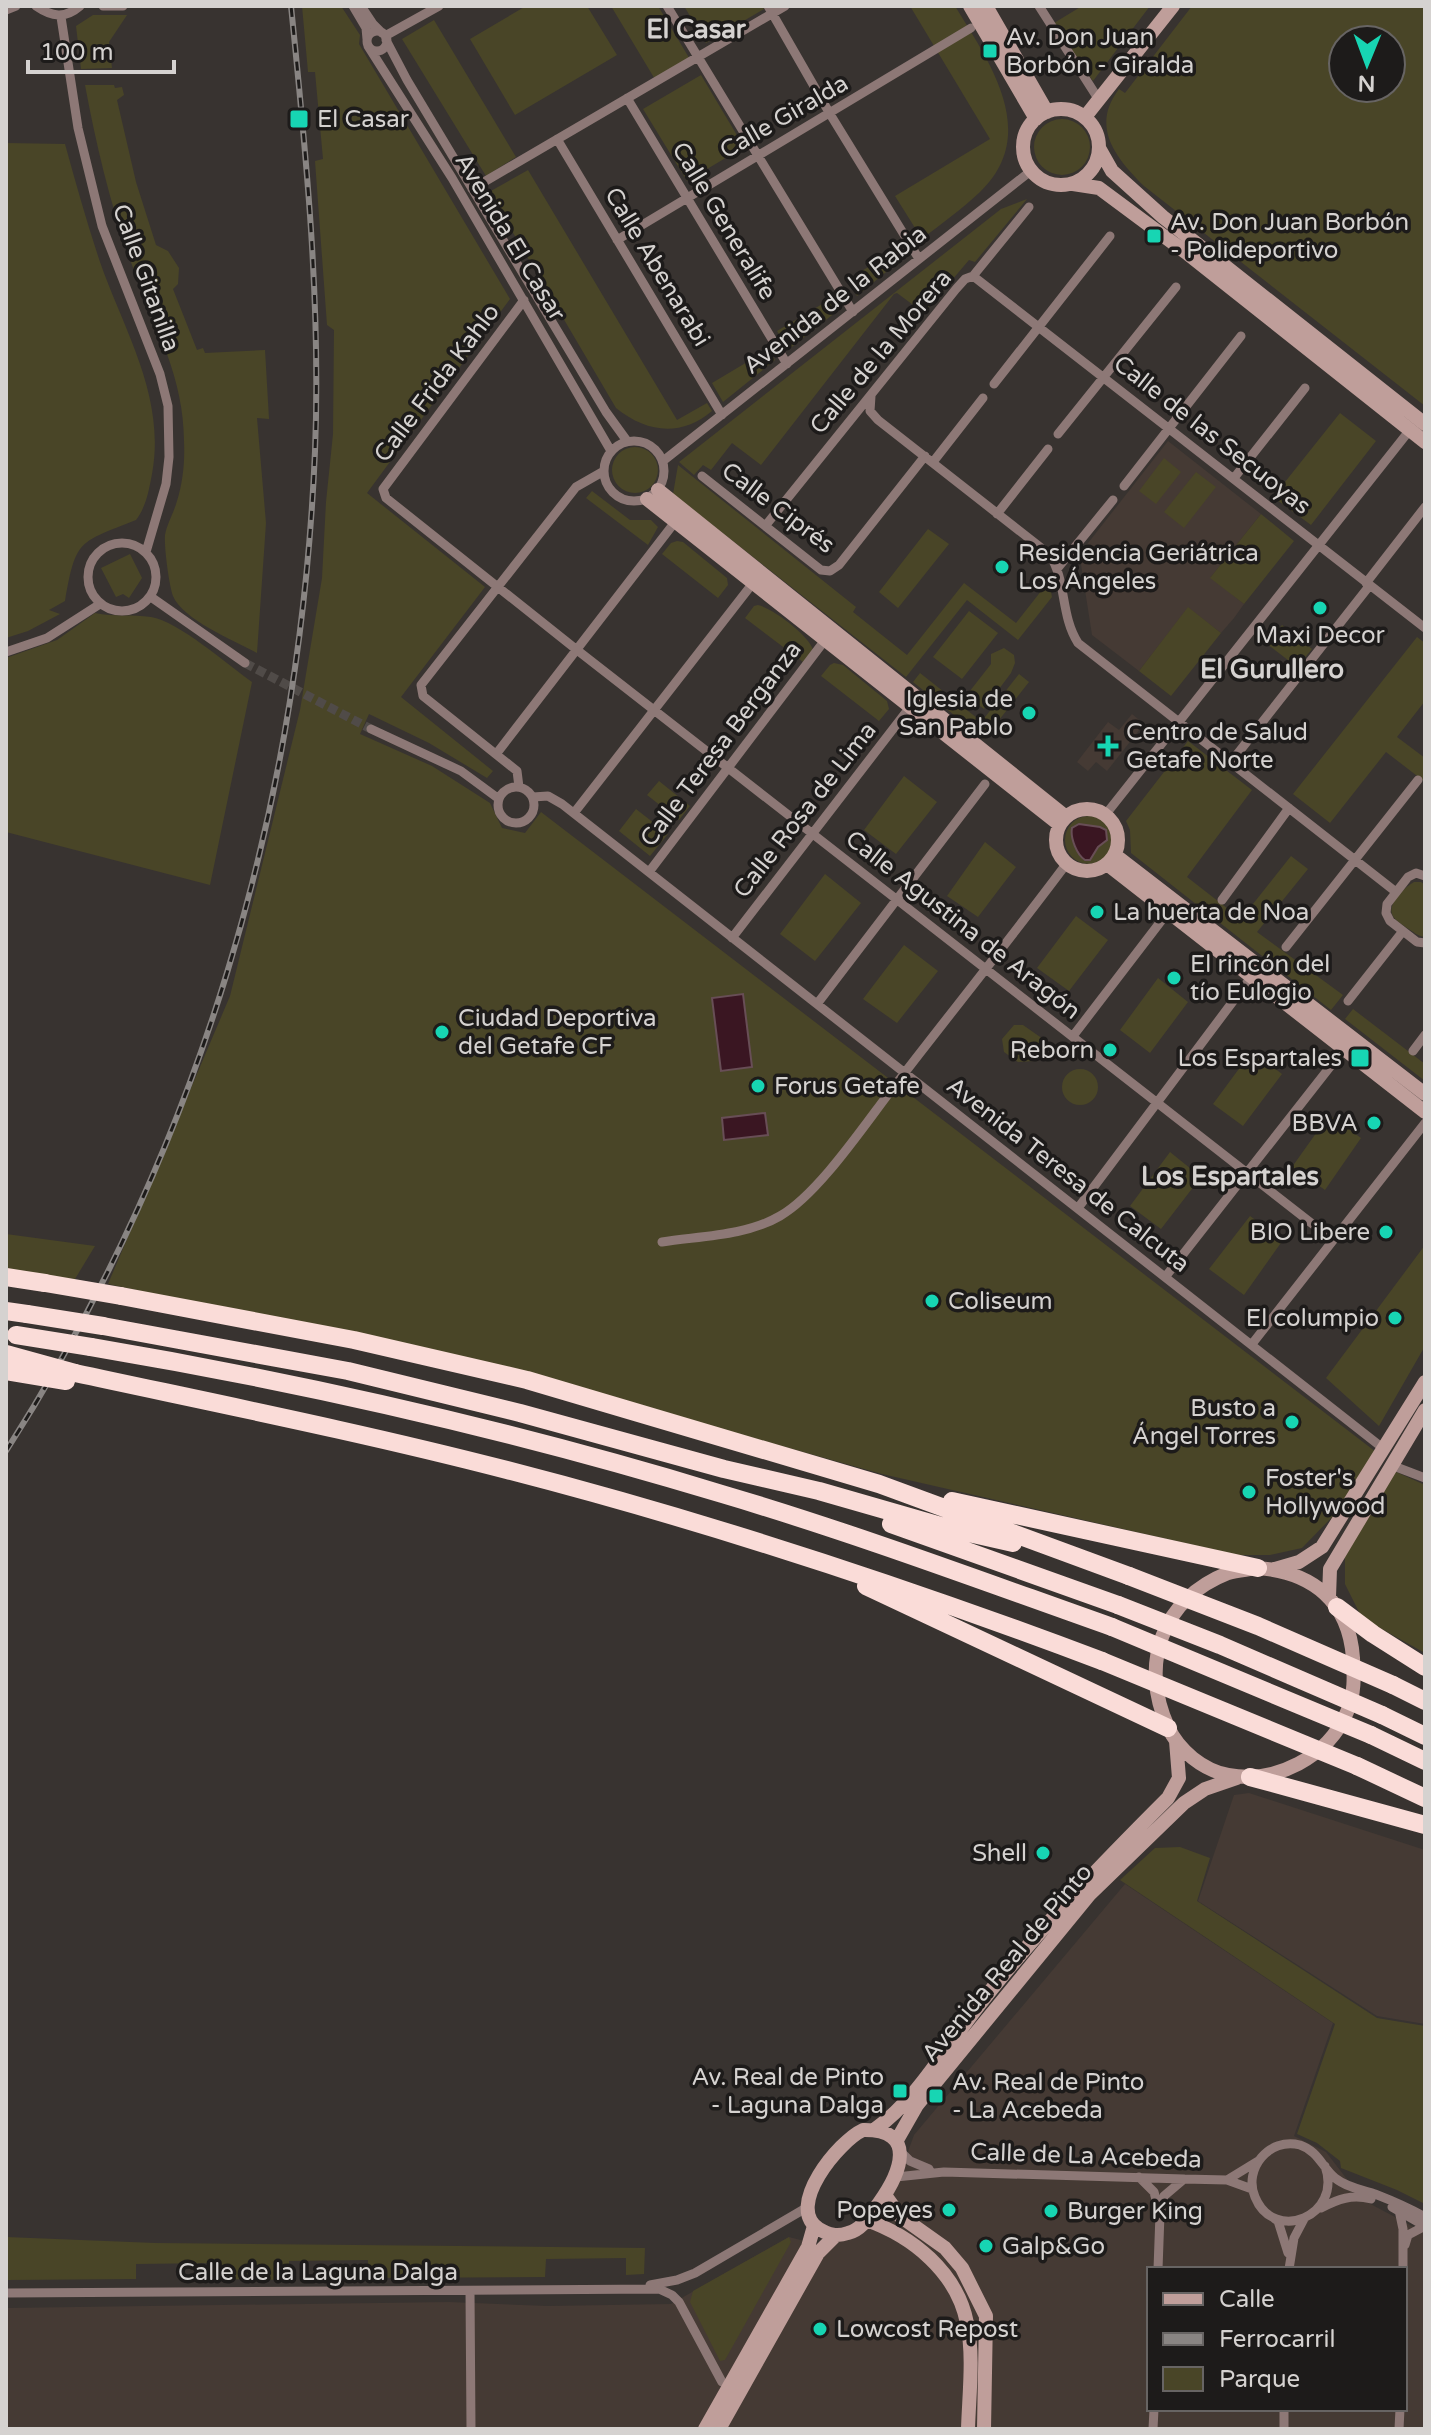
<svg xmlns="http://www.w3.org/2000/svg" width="1431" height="2435" font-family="'Varela Round',sans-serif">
<rect width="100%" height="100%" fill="#383330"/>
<path fill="#453a34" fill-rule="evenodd" d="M1168,441L1261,514L1211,577L1244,604L1234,618L1221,633L1188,608L1139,671L1092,635L1080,558L1081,552Z
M1132,714L1144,724L1107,771L1096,762L1088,771L1077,762L1108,722L1119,730Z
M1249,1793L1425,1850V2024L1377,2016L1198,1901L1234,1795Z
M1125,1884L1333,2023L1294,2136L1326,2152L1363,2200L1425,2233V2429H6V2308L449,2302L548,2306L671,2304L789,2237L827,2247L893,2193L914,2135ZM1149,2269H1405V2409H1149Z"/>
<path fill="#494527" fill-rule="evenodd" d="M302,6H341L360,35L359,44L510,299L367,493L485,587L401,697L493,771L487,778L429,743L369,714L360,734L432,766L490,803L502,828L525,833L541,812L1376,1452L1337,1512L1302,1548L1270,1555H1237L882,1474L528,1375L108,1284L230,996L300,710L322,578L326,502L333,434L334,330L327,325L315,161L323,159L315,72H308Z
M526,6H587L617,55L515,115L470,39Z
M611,6H658L691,61L656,81Z
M684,6H762L764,9L706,43Z
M910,6H955C989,62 1041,133 980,192C962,209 941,224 922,239L895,196L990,139Z
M1082,6H1150L1093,81L1054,23Z
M1192,6H1425V406L1144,186C1116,158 1090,127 1119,89L1125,93ZM1391,40V88H1343V40Z
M93,15H127L109,42L112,68L81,69L76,26Z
M434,20L516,157L486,176L402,39Z
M701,75L744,147L687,181L643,109Z
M85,85H114L115,88L122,87L124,95L117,100L136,182L156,245L168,251L179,268L178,284L173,289L197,350L203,348L205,353L265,350L269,419L257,418L266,523L257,653C235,641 183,620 173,596C169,585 164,547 165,535C167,524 174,512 177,501C183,482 185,461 184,441C184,379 156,329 135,273C112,212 97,149 85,85Z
M1034 147a28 28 0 1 1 56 0a28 28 0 1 1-56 0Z
M6,143L65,144C76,184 87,223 100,262C125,333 166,397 152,474C149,490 146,507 136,520C79,543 76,538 65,601L49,610L60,614L28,631L6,638Z
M528,170L677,420L707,403L712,411C681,437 647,433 616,408L489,192Z
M1027,199L975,262L969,260L924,313L897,293L894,294L761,465L732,443L711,470L703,465L694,475L679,462L1001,209Z
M896,250L902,259L857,296L847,280Z
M834,297L841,308L788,350L777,331Z
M769,349L775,360L723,402L712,383Z
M1340,413L1376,441L1311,525L1273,497Z
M612 470a23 23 0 1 1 46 0a23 23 0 1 1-46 0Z
M1164,458L1181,472L1156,504L1139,491Z
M678,465L856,607L853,612L907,655L964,583L1016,623L1049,581L1052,597L1018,640L967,600L906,677L673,494Z
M1196,472L1216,487L1184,528L1164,512Z
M592,491L630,520H651L658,527L648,545L586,498Z
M1261,514L1294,541L1244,604L1210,578Z
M928,529L949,544L898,608L879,592Z
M677,541L683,542L727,578L728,585L718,598L662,554L671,543Z
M130,554L142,578L129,598L123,594L116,597L101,568Z
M758,605C772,608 810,636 813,650L803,662L745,618L754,606Z
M1188,607L1221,633L1171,696L1139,671Z
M969,611L998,633L962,679L933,657Z
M95,613C114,617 132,614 151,617C178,621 228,665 252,682L210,885L6,832V658L57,640Z
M1282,625L1312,649L1297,667L1267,644Z
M1417,637L1425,643V701L1397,737L1425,758V782L1386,752L1330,823L1293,794Z
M1004,648L1014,655L1015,663L1011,673L984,709L966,696L991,664V654Z
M834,663L843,665L887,701L889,709L879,721L821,676L830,665Z
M920,673L977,718L969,727L913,682Z
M1019,674L1029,682L984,739L974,731Z
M1188,741L1252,790L1187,877L1241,919L1291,856L1308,869L1257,932L1343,995L1331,1010L1131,853L1130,830L1126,821Z
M904,776L937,802L896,854L864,830Z
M659,781L690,806L679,820L647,795Z
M636,809L668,834L650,856L619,831Z
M1065 840a24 24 0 1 1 48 0a24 24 0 1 1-48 0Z
M985,842L1016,867L978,917L947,896Z
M825,874L861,903L815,961L780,934Z
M1414,882H1421L1425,885V937C1417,936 1414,932 1407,928C1402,924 1394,920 1392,914C1388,903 1405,887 1414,882Z
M1076,916L1108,940L1069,991L1037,968Z
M904,945L938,971L897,1023L863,999Z
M1158,978L1188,1002L1150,1053L1120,1030Z
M1353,1009L1425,1064V1081L1345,1019Z
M1014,1025H1023L1043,1039V1049L1034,1061L1018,1062L1004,1052L1002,1039Z
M1252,1051L1282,1074L1243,1126L1213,1104Z
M1062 1087a18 18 0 1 1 36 0a18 18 0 1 1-36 0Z
M1329,1115L1361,1138L1325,1190L1292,1167Z
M1170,1152L1201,1177L1161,1229L1130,1206Z
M1250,1216L1283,1240L1244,1295L1209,1269Z
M6,1234L95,1246L75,1279L6,1271Z
M1425,1245V1346L1379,1426L1326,1378Z
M1394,1471L1425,1485V1653L1362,1618L1345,1584V1557Z
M1180,1847L1210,1858L1197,1901L1377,2018L1425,2026V2204L1397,2190L1341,2168L1340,2161L1317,2143L1297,2134L1335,2024L1120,1880L1155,1848Z
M6,2237L155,2243L645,2248L644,2274L626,2275V2258L546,2259L545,2277L368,2278V2260L289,2261V2280L216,2279V2263L136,2264V2279L6,2280Z
M789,2237L791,2242L725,2360L720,2361L690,2302L693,2291Z"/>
<path fill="#3a1622" stroke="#684e56" stroke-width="2" d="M1079,824L1100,827L1106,830L1107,840L1098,847L1090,860H1085C1077,855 1070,838 1072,828Z
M743,994L752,1067L721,1071L712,998Z
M765,1113L768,1135L724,1140L722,1118Z"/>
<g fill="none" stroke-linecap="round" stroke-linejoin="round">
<path stroke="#504b48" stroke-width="9" stroke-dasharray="9 4.5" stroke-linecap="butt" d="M245,663L371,729"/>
<path stroke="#8d7876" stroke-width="9" d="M36,6C52,17 65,19 80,6
M103,6H123
M353,6L366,28L367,39
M361,6L373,24L382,33
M667,6L853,312
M768,6L830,114L919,259
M1039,6L1099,100
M6,10L16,6
M61,17L78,128L102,226L160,374L168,406L169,457L166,484L146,552
M367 41a10 10 0 1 1 20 0a10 10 0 1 1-20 0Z
M385,36L439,6
M386,40L407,80L606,412L627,441
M368,46L452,178L611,451
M627,98L787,364
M557,139L722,415
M472,189L785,6
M617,240L971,28
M973,276L1425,628
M524,300L383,489L386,498L577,650L1333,1240
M994,384L1110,236
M871,396L870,411L878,420L1049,554C1067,580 1060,615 1078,643L1396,892
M1058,434L1176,287
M604 471a30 30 0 1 1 60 0a30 30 0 1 1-60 0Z
M663,461L1032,170
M933,462L983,398
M702,476L821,570L830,571L839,565L925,456
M1234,478L1305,388
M1124,486L1241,336
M997,514L1048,449
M766,525L956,289L965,279L973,276L1029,207
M88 577a34 34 0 1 1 68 0a34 34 0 1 1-68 0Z
M1057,569L1113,500
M1366,583L1425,507
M151,597L245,663
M6,652L47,638L100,604
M371,729L461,771L499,799
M497,753L675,522
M1231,762L1370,585
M519,787L517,771L423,696L421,685L576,487L604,471
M498 805a18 18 0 1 1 36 0a18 18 0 1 1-36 0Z
M533,797L548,796L562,804L1384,1449
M574,813L753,583
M1106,814L1409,431
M649,872L825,640
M1425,876L1416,873L1408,877L1387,904L1386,913L1390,921L1417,942L1425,943
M1222,900L1289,808
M732,938L910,707
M1286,947L1418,780
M1348,1001L1403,931
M817,1004L985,784
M1073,1036L1168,912
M1413,1051L1425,1035
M1078,1208L1252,976
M662,1242C700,1236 746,1236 780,1216C819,1194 867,1121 896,1084C953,1010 1011,938 1067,863
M1166,1276L1344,1049
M1252,1344L1425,1123
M1391,1465L1425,1478
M900,2151L910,2161L929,2169
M1325,2166C1343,2216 1274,2244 1255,2197C1243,2169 1269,2137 1300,2145C1318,2151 1322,2167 1335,2178C1346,2187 1362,2190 1375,2194C1393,2201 1409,2208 1425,2217
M896,2177L944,2172L1184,2179L1227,2180L1252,2189
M1139,2177L1154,2192L1159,2211
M1227,2180L1258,2161
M1392,2207L1425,2226
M1321,2208C1338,2199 1352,2194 1371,2199
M1399,2210L1403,2229V2269
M1275,2219L1278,2221L1288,2253
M1405,2245L1408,2235L1425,2226
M1158,2269L1160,2214L1164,2196L1184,2179
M1289,2269L1294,2238L1304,2219
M650,2285L677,2280L695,2273L806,2208
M470,2291L471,2429
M6,2293L659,2289L672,2295L679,2302L722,2382
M1153,2429L1154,2409
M1284,2429V2409
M1399,2429L1400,2409"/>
<path stroke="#bf9e9a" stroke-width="14" d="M970,6L1036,119
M986,6L1047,112
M1023 147a38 38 0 1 1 76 0a38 38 0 1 1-76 0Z
M1085,117L1173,6
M1099,148L1112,171L1163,217L1425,424
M1073,184L1099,188L1188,254L1425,442
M658,490L1066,817
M647,499L1060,825
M1056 840a31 31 0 1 1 62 0a31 31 0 1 1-62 0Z
M1115,855L1425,1094
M1107,864L1425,1112
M1258,1568C1313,1572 1349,1602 1353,1658C1354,1676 1355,1694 1347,1712C1328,1757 1276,1784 1228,1775C1203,1770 1179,1751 1168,1727C1139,1664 1162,1599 1228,1573C1237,1570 1248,1570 1258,1568Z
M1275,1569L1299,1562L1322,1547L1425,1382
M1329,1597L1330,1569L1425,1410
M863,2130C919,2129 900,2174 879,2203C870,2215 863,2229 848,2233C837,2237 829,2235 819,2229C784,2207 839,2141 863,2130Z
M874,2130C920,2097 948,2043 983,2000C1040,1928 1103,1863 1168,1798L1179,1778L1176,1741
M897,2140L917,2105L1089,1895L1184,1803L1205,1789L1237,1778
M885,2195L900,2216L945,2248L962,2268L986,2316L984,2429
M866,2220C912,2236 957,2272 967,2323C974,2356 969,2395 968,2429
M705,2429L808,2247L814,2226
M719,2429L818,2253L835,2236"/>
<path stroke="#fadcd8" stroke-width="18" d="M6,1277L45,1283
M121,1296L354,1340L527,1380L879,1484L1129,1576
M6,1311L27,1314
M103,1326L348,1371L520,1413L724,1469L819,1491L951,1529L1013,1543
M91,1347C305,1383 515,1431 722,1494C854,1533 982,1581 1112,1627
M75,1373C219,1404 364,1433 507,1470C709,1522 906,1587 1102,1661
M952,1501L1258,1568
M891,1524L1118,1605
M866,1586L1168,1728
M1337,1607L1373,1634L1425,1667
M1393,1685L1425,1701
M1382,1715L1425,1736
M1371,1735L1425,1761
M1357,1766L1425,1798
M1250,1777L1425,1825"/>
<g stroke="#898583" stroke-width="6">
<path id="rail" d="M6,1451C199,1150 300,808 315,451C321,303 306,153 291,6"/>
</g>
<use href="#rail" stroke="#1d1b1a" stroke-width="3" stroke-dasharray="9" stroke-linecap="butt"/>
<path stroke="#fadcd8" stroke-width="18" d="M45,1283L121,1296
M27,1314L103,1326
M16,1335L91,1347
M6,1354L75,1373
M6,1371L66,1381
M1129,1576L1258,1626L1393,1685
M1118,1605L1220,1645L1382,1715
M1112,1627L1371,1735
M1102,1661L1357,1766"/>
</g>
<g fill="#17d5b3" stroke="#1d1b1a" stroke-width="3">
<rect x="982" y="43" width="16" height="16" rx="4"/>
<rect x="289" y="109" width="20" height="20" rx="4"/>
<rect x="1146" y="228" width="16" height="16" rx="4"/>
<circle cx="1002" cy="567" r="8"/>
<circle cx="1320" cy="608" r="8"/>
<circle cx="1029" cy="713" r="8"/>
<path d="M1104 734h8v8h8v8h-8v8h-8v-8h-8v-8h8z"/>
<circle cx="1097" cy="912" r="8"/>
<circle cx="1174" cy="978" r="8"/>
<circle cx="442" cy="1032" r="8"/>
<circle cx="1110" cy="1050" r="8"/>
<rect x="1350" y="1048" width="20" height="20" rx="4"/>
<circle cx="758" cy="1086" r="8"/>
<circle cx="1374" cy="1123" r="8"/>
<circle cx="1386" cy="1232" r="8"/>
<circle cx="932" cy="1301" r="8"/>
<circle cx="1395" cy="1318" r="8"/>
<circle cx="1292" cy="1422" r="8"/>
<circle cx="1249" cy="1492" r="8"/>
<circle cx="1043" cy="1853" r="8"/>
<rect x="892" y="2083" width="16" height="16" rx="4"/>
<rect x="928" y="2088" width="16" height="16" rx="4"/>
<circle cx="949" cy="2210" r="8"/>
<circle cx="1051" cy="2211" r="8"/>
<circle cx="986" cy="2246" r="8"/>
<circle cx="820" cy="2329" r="8"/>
</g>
<g text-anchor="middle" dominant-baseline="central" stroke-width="7" stroke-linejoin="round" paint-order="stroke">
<g font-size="24" fill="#d5d2d0" stroke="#1d1b1a" text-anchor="start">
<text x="1006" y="37">Av. Don Juan<tspan x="1006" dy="28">Borbón - Giralda</tspan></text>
<text x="317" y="119">El Casar</text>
<text x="1170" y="222">Av. Don Juan Borbón<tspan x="1170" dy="28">- Polideportivo</tspan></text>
<text x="1018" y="553">Residencia Geriátrica<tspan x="1018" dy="28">Los Ángeles</tspan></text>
<text x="1320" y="635" text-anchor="middle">Maxi Decor</text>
<text x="1013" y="699" text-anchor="end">Iglesia de<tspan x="1013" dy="28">San Pablo</tspan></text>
<text x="1126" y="732">Centro de Salud<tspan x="1126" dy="28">Getafe Norte</tspan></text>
<text x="1113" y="912">La huerta de Noa</text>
<text x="1190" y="964">El rincón del<tspan x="1190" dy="28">tío Eulogio</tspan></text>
<text x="458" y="1018">Ciudad Deportiva<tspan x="458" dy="28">del Getafe CF</tspan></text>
<text x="1094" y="1050" text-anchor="end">Reborn</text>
<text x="1342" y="1058" text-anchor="end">Los Espartales</text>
<text x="774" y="1086">Forus Getafe</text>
<text x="1358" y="1123" text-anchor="end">BBVA</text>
<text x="1370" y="1232" text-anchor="end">BIO Libere</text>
<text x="948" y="1301">Coliseum</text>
<text x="1379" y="1318" text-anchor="end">El columpio</text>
<text x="1276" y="1408" text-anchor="end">Busto a<tspan x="1276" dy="28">Ángel Torres</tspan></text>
<text x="1265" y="1478">Foster's<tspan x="1265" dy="28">Hollywood</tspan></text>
<text x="1027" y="1853" text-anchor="end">Shell</text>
<text x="884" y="2077" text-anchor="end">Av. Real de Pinto<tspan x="884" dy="28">- Laguna Dalga</tspan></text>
<text x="952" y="2082">Av. Real de Pinto<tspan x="952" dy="28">- La Acebeda</tspan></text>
<text x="933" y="2210" text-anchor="end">Popeyes</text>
<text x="1067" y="2211">Burger King</text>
<text x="1002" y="2246">Galp&amp;Go</text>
<text x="836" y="2329">Lowcost Repost</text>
</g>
<g font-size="24" fill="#d5d2d0" stroke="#1d1b1a">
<text transform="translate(784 117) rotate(-30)">Calle Giralda</text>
<text transform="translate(724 221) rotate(59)">Calle Generalife</text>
<text transform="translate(510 237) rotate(59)">Avenida El Casar</text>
<text transform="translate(657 267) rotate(59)">Calle Abenarabi</text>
<text transform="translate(146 278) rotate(70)">Calle Gitanilla</text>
<text transform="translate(835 300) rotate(-38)">Avenida de la Rabia</text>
<text transform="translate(881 352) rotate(-50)">Calle de la Morera</text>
<text transform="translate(437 383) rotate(-53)">Calle Frida Kahlo</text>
<text transform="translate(1212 435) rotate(38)">Calle de las Secuoyas</text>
<text transform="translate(778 508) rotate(37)">Calle Ciprés</text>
<text transform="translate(721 744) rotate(-53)">Calle Teresa Berganza</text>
<text transform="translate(805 810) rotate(-52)">Calle Rosa de Lima</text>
<text transform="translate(963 925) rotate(38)">Calle Agustina de Aragón</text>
<text transform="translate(1068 1175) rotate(38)">Avenida Teresa de Calcuta</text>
<text transform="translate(1007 1963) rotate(-50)">Avenida Real de Pinto</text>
<text transform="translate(1086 2156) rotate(2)">Calle de La Acebeda</text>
<text x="318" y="2272">Calle de la Laguna Dalga</text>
</g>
<g font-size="26" font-weight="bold" fill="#d5d2d0" stroke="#1d1b1a">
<text x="696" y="29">El Casar</text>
<text x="1272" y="669">El Gurullero</text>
<text x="1230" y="1176">Los Espartales</text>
</g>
</g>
<rect width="1431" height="2435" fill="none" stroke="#d5d2d0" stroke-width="16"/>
<rect x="1147" y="2267" width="260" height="144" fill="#1d1b1a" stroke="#676463" stroke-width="2"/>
<rect x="1163" y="2293" width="40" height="12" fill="#bf9e9a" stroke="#676463" stroke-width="2"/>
<text x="1219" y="2307" font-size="24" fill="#d5d2d0">Calle</text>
<rect x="1163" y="2333" width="40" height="12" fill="#898583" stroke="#676463" stroke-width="2"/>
<text x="1219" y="2347" font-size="24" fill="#d5d2d0">Ferrocarril</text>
<rect x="1163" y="2367" width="40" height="24" fill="#494527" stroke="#676463" stroke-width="2"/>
<text x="1219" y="2387" font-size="24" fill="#d5d2d0">Parque</text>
<g transform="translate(1367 64) rotate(181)"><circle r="38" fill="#1d1b1a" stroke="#676463" stroke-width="2"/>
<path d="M0-6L14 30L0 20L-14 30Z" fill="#17d5b3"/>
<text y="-12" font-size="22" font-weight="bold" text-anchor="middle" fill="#d5d2d0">N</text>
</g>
<path d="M28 60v12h146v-12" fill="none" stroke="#d5d2d0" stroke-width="4"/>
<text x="40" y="60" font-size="24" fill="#d5d2d0" stroke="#1d1b1a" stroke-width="6" paint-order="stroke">100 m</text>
</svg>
